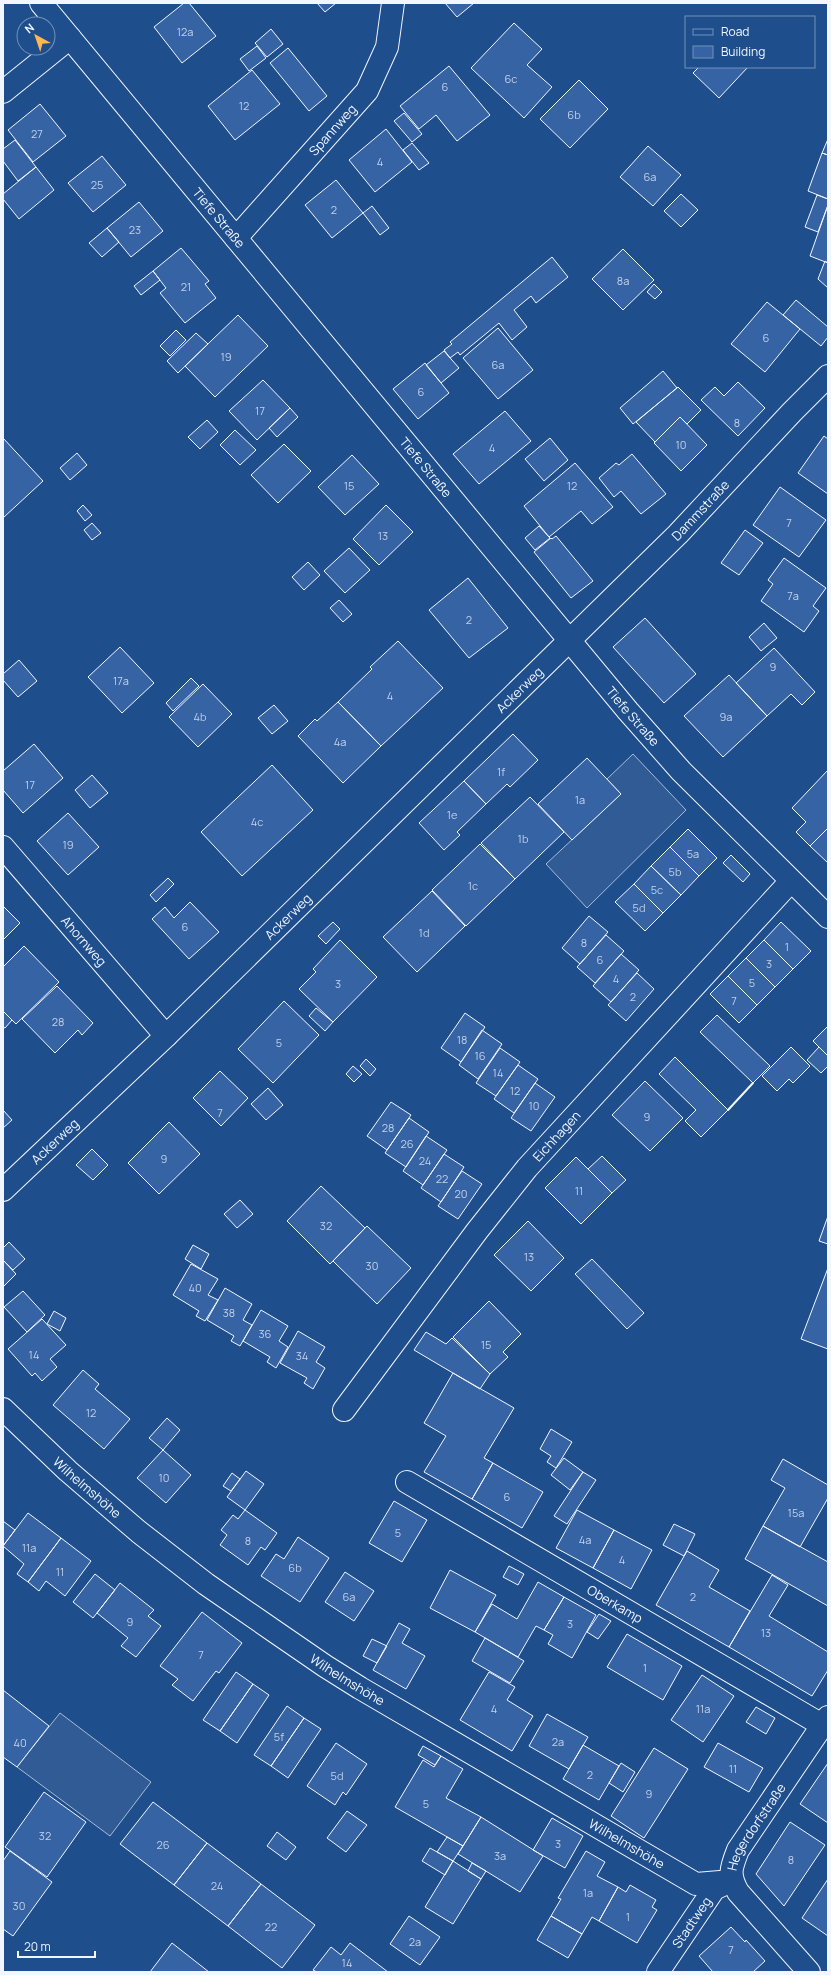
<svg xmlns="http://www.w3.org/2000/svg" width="831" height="1975" font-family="Manrope,sans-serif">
<rect width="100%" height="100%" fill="#1f4e8c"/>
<path fill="#305b95" stroke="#a8bbd7" d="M633,754L686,810L587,908L546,864L621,794L607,779Z
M60,1713L151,1782L110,1836L17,1767Z"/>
<path fill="#3563a3" stroke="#f2f6ff" d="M184,3H189L216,36L182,63L154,27Z
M317,3H336L325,12Z
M445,3H474L457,17Z
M514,23L542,49L527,65L552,87L524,118L471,68Z
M271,29L283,44L267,57L255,43Z
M257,46L266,58L249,71L240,59Z
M288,48L327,96L309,111L270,63Z
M449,66L490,115L457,141L436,115L419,129L400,106Z
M699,67H748L719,98L693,73Z
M252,70L280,104L235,140L208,106Z
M579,80L608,109L570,148L540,119Z
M40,104L66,136L33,162L8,130Z
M404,113L422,134L412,142L394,121Z
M386,129L412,162L375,192L349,160Z
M828,139V155L822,153Z
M15,140L36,167L18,181L3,161V149Z
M412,143L429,163L419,170L403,150Z
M648,146L681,175L653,206L620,177Z
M822,153L828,155V199L808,191Z
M102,156L126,185L93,212L68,183Z
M36,167L54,190L19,219L3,199V194Z
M336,180L363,213L332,238L305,205Z
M681,194L698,210L681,227L664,211Z
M817,195L828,199V205L818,232L805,227Z
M139,202L163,231L131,257L107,228Z
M828,205V263L810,256Z
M372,206L389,228L380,235L363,213Z
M107,228L119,242L102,257L89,243Z
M181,248L209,281L205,284L216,298L185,323L160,293L166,288L153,271Z
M623,249L654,280L623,310L592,279Z
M552,257L568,277L536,303L531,296L514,310L527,327L512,340L499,323L460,355L458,352L450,358L444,350L452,344L450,342Z
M825,261L828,263V288L818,279Z
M153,271L160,280L141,295L134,286Z
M654,284L662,292L655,299L647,292Z
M796,300L828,327V337L821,346L783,315Z
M767,302L800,329L765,372L731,344Z
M238,315L268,346L215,397L185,366Z
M498,328L533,370L498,399L463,358Z
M176,330L186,340L170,356L160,346Z
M196,333L208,344L178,373L167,361Z
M444,351L459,368L441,383L426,365Z
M425,363L449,393L418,419L393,389Z
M663,371L677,388L633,424L620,408Z
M263,380L290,408L257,440L229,411Z
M738,382L765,408L738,436L701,400L715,387L724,396Z
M678,387L701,410L687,424L680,417L655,442L636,422Z
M290,408L298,417L277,437L269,428Z
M505,411L531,441L479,484L453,454Z
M680,417L707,445L681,471L654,443Z
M207,420L218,432L200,449L188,437Z
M235,430L256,450L240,465L220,445Z
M824,436L828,439V494L798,473Z
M3,438L43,481L3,518Z
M550,438L568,460L544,481L525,459Z
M284,444L311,471L278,503L251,475Z
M77,453L87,465L70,480L60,468Z
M632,454L666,494L641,514L621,491L614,497L599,478L616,463L619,465Z
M352,455L379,484L345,515L318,487Z
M575,463L613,507L592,524L581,511L549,537L524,506Z
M780,487L826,520L799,557L753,525Z
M83,505L92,515L85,521L77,511Z
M386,505L413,532L379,565L353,539Z
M92,523L101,533L92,540L84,530Z
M539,526L550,538L535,550L525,538Z
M745,530L763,543L739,575L721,563Z
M556,536L593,581L571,598L534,552L551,538L552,539Z
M349,548L370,570L345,593L324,571Z
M784,558L826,588L813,606L819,611L804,632L761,601L773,584L768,580Z
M308,562L320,575L304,590L292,577Z
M468,578L508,628L469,658L429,610Z
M339,600L352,614L343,622L330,608Z
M645,618L696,674L664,703L613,647Z
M764,623L777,638L761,651L749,637Z
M398,641L443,688L381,746L338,702L372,669L370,667Z
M120,647L154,683L122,713L88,677Z
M774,648L815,692L802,705L791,694L767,716L736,683Z
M19,660L37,681L18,697L3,680V674Z
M729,675L767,716L723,757L684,716Z
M191,678L199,686L173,711L166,703Z
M203,684L232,714L198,747L169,717Z
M338,702L381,746L343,783L298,736L315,719L317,721Z
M274,705L288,721L272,734L258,718Z
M513,734L538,760L510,787L507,784L486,804L464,781Z
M34,744L63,778L23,813L3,790V771Z
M587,758L621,794L572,840L538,804Z
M272,765L313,810L242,876L201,832Z
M828,770V828L810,846L796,832L806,822L792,808Z
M92,775L108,793L90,808L75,790Z
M464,781L486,804L457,832L460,835L444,850L419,823Z
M530,797L564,832L515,879L481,843Z
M68,813L99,847L68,875L37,841Z
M828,828V863L810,846Z
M688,829L717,858L699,876L670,847Z
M480,844L515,879L466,926L432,890Z
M670,847L699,876L681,895L651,866Z
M731,855L750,874L743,882L723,863Z
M651,866L681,895L663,913L634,884Z
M168,878L174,884L156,902L150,895Z
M634,884L663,913L645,931L615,902Z
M432,891L465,926L417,972L383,937Z
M190,902L219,932L189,959L152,919L165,907L174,918Z
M3,906L20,923L3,940Z
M589,916L608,932L580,964L562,948Z
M333,922L340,929L326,944L318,936Z
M781,922L811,951L793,969L764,940Z
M606,935L624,951L595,983L577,967Z
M340,940L377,977L333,1022L299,989L316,972L313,969Z
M764,940L793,969L775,987L746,958Z
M24,946L59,982L16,1024L3,1011V967Z
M621,954L639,970L611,1002L593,986Z
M746,958L775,987L757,1005L728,976Z
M637,973L654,989L626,1021L608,1005Z
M728,976L757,1005L739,1023L710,994Z
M57,986L93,1023L82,1035L78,1030L55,1053L22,1019Z
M284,1001L319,1035L273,1083L238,1049Z
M316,1008L333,1022L325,1031L309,1016Z
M3,1011L12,1020L5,1028L3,1027Z
M465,1013L485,1027L461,1062L441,1048Z
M717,1015L770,1066L753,1083L700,1032Z
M828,1026V1056L813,1041Z
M482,1030L502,1044L478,1079L459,1065Z
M791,1047L810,1066L793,1083L789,1079L777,1091L762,1076Z
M819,1047L828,1056V1066L821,1073L807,1060Z
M500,1048L520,1062L496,1096L476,1083Z
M675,1057L728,1110L701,1137L685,1121L696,1110L659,1074Z
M366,1059L376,1069L370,1076L360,1066Z
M518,1065L538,1079L514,1113L494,1099Z
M353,1066L362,1074L354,1082L346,1074Z
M220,1071L248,1098L221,1126L193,1098Z
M645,1081L683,1118L650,1151L612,1115Z
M535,1083L555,1097L531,1131L511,1118Z
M268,1088L283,1105L266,1120L251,1104Z
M391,1102L411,1115L387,1150L367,1136Z
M3,1110L12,1120L3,1128Z
M409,1118L429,1132L406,1167L385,1153Z
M169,1122L200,1154L159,1194L128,1163Z
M426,1136L447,1150L423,1185L403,1171Z
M92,1149L108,1165L93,1180L76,1165Z
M444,1154L464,1167L441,1202L421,1188Z
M602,1156L626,1180L612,1193L588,1169Z
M576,1157L612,1193L581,1224L545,1188Z
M462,1171L482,1184L458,1219L438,1206Z
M321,1186L365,1228L330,1264L287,1221Z
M240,1200L253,1214L237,1228L224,1214Z
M828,1216V1244L819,1241Z
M528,1221L564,1258L531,1291L494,1255Z
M367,1226L411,1268L377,1304L333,1261Z
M9,1242L25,1259L13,1270L3,1260V1248Z
M193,1245L209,1254L201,1269L185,1259Z
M592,1259L644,1313L627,1329L575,1274Z
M3,1260L16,1274L3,1287Z
M191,1264L218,1279L208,1295L218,1300L205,1321L196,1316L199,1311L173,1295Z
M828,1268V1349L801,1339Z
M225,1288L252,1304L243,1320L252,1325L240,1346L231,1341L234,1336L207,1320Z
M23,1291L45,1315L27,1332L4,1307Z
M489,1301L521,1334L503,1352L508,1357L490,1374L453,1337Z
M261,1310L288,1326L279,1341L288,1347L276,1368L267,1362L270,1357L243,1341Z
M54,1311L66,1318L60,1331L47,1324Z
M42,1319L66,1345L50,1359L57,1367L42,1381L35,1373L32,1376L8,1349Z
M298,1331L325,1347L316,1362L325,1368L313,1389L304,1383L307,1378L280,1363Z
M426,1332L446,1344L452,1338L490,1374L480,1389L414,1350Z
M83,1370L99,1384L95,1389L130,1419L104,1449L53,1405Z
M453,1373L514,1408L484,1458L493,1463L472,1499L424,1472L446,1436L424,1423Z
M167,1418L180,1430L163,1450L149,1438Z
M551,1429L572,1442L556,1468L547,1462L551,1456L540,1449Z
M163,1450L191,1475L166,1503L137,1478Z
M564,1458L583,1472L570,1490L551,1475Z
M783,1459L828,1485V1498L800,1547L763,1526L785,1488L771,1480Z
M493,1463L543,1492L522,1528L472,1499Z
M246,1471L264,1484L245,1510L227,1497Z
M583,1472L596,1480L567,1524L554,1516Z
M232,1473L240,1479L231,1491L223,1486Z
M394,1501L427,1520L402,1562L369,1543Z
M245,1510L277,1533L265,1550L261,1547L248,1565L220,1545L227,1535L221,1530L233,1515L238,1519Z
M577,1510L614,1530L593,1568L556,1548Z
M28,1513L61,1538L28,1582L17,1574L24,1564L3,1546Z
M3,1521L15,1530L3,1546Z
M674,1524L695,1534L684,1556L663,1545Z
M763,1526L828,1562V1606L745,1559Z
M614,1530L652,1550L631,1589L593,1568Z
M298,1537L329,1558L300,1602L261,1576L276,1554L284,1559Z
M61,1538L91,1561L65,1596L46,1581L39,1591L28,1582Z
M687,1551L719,1570L709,1587L750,1611L729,1647L656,1605Z
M509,1566L524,1574L518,1585L503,1577Z
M450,1570L496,1595L475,1632L430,1608Z
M345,1572L374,1591L354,1621L325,1602Z
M95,1574L115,1590L93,1618L73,1602Z
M772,1575L788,1585L769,1616L828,1652V1670L812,1696L729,1647Z
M538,1582L564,1597L544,1630L536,1626L518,1657L475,1632L492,1604L517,1619Z
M120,1583L154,1610L148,1616L161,1626L136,1657L121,1646L128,1638L97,1613Z
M564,1597L596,1615L572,1658L548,1644L553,1635L544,1630Z
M202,1612L242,1643L219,1673L216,1671L193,1701L172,1685L178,1679L160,1666Z
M599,1614L611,1621L598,1639L587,1632Z
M399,1623L410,1629L402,1643L425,1656L406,1689L373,1670Z
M627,1634L682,1666L663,1700L607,1667Z
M485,1638L524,1661L510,1683L472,1661Z
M372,1639L387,1646L377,1663L363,1656Z
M236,1672L253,1684L220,1731L203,1720Z
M489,1672L515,1687L507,1700L533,1716L512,1751L460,1720Z
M702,1675L734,1696L703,1742L671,1720Z
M253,1684L269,1695L237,1743L220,1731Z
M3,1690L49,1726L17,1767L3,1757Z
M287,1706L304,1718L271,1766L254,1755Z
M756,1707L775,1718L766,1734L746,1722Z
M547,1714L588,1737L569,1769L529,1746Z
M304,1718L321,1729L288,1778L271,1766Z
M336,1743L367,1764L346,1795L343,1792L335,1805L307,1786Z
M718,1743L763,1768L749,1792L704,1767Z
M583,1745L619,1766L599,1800L563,1779Z
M423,1746L441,1756L435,1765L418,1755Z
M654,1748L688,1769L644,1838L611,1816Z
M441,1756L463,1769L446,1798L481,1817L463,1846L395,1807L423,1760L434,1767Z
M621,1763L635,1772L623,1792L609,1783Z
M828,1763V1823L800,1804Z
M44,1792L86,1822L47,1877L5,1847Z
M153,1802L207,1843L174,1885L120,1844Z
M347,1811L367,1825L346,1852L327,1838Z
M481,1817L543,1856L520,1892L458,1854Z
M552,1818L583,1836L565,1868L533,1850Z
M790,1822L825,1845L784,1906L756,1874Z
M277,1832L296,1847L286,1860L267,1846Z
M447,1837L463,1846L453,1861L437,1852Z
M207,1843L261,1884L228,1926L174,1885Z
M430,1848L453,1861L445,1875L422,1861Z
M10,1851L52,1882L13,1936L3,1929V1861Z
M586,1851L605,1862L597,1876L618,1887L599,1921L592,1917L582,1934L551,1916L561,1899L558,1898Z
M453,1861L481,1879L453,1924L425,1907Z
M472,1863L486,1871L481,1879L468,1871Z
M828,1879V1936L802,1918Z
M261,1884L315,1925L282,1968L228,1926Z
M630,1885L656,1900L652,1907L657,1910L637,1943L599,1921L618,1887L626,1892Z
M409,1916L440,1937L420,1965L390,1944Z
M551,1916L582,1934L568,1958L537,1940Z
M731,1927L745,1942L746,1940L765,1961L753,1972H713L699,1956Z
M172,1943L209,1972H150Z
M350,1943L388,1972H317L313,1970L331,1947L341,1955Z"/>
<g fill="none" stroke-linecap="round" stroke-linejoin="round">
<g stroke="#f2f6ff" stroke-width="24">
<g id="minor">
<path d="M3,92L70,38"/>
<path id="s1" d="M236,238L367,91L387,47L393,3"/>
<path id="s2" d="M3,847L166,1036"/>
<path id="s3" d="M3,1190L166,1036L678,534L792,412L828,376"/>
<path id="s4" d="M3,1409L68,1471L139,1532L206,1584L277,1633L325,1666L360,1688L696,1884L732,1881"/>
<path id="s5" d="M344,1410L477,1231L527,1168L791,881"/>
<path id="s6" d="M407,1482L822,1725"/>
<path id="s7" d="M658,1972L714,1889L731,1881"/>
</g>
</g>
<g stroke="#f2f6ff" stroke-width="24">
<g id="tertiary">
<path id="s8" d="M809,1972L738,1892C728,1874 731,1868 738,1850L828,1717"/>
</g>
</g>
<g stroke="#f2f6ff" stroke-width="24">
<g id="secondary">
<path id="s9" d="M41,3L628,711L681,771L828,917"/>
</g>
</g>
<use href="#minor" stroke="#1f4e8c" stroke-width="22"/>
<use href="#tertiary" stroke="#1f4e8c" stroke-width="22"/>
<use href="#secondary" stroke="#1f4e8c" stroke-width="22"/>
<path stroke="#f2f6ff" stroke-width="2" d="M728,1110L753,1083"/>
</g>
<g text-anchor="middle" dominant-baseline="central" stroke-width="3" stroke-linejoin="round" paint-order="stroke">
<g font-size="11" fill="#c3d1e8">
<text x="185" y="31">12a</text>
<text x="511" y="78">6c</text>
<text x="445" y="86">6</text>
<text x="244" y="105">12</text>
<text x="574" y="114">6b</text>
<text x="37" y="133">27</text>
<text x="380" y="161">4</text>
<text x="650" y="176">6a</text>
<text x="97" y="184">25</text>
<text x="334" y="209">2</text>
<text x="135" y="229">23</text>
<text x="623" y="280">8a</text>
<text x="186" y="286">21</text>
<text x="766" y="337">6</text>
<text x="226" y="356">19</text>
<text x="498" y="364">6a</text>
<text x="421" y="391">6</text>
<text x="260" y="410">17</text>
<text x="737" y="422">8</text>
<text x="681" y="444">10</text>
<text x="492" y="447">4</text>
<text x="349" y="485">15</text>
<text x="572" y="485">12</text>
<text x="789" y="522">7</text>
<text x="383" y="535">13</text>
<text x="793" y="595">7a</text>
<text x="469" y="619">2</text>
<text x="773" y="666">9</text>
<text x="121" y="680">17a</text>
<text x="390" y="695">4</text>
<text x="200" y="716">4b</text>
<text x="726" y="716">9a</text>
<text x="340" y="741">4a</text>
<text x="501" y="771">1f</text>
<text x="30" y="784">17</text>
<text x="580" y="799">1a</text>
<text x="452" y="814">1e</text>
<text x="257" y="821">4c</text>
<text x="523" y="838">1b</text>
<text x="68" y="844">19</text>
<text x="693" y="853">5a</text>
<text x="675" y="871">5b</text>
<text x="473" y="885">1c</text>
<text x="657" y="889">5c</text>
<text x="639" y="907">5d</text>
<text x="185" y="926">6</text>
<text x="424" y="932">1d</text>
<text x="584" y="942">8</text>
<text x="787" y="946">1</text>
<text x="600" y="959">6</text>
<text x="769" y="963">3</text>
<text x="616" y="978">4</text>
<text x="752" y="982">5</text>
<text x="338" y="983">3</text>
<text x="633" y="996">2</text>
<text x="734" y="1000">7</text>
<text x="58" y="1021">28</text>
<text x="462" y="1039">18</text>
<text x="279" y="1042">5</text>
<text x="480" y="1055">16</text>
<text x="498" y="1072">14</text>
<text x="515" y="1090">12</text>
<text x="534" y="1105">10</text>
<text x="220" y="1112">7</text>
<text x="647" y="1116">9</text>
<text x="388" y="1127">28</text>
<text x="407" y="1143">26</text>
<text x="164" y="1158">9</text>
<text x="425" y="1160">24</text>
<text x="442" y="1178">22</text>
<text x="579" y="1190">11</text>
<text x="461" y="1193">20</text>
<text x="326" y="1225">32</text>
<text x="529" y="1256">13</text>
<text x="372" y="1265">30</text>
<text x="195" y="1287">40</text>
<text x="229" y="1312">38</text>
<text x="265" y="1333">36</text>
<text x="486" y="1344">15</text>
<text x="34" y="1354">14</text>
<text x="302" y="1355">34</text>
<text x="91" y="1412">12</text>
<text x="164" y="1477">10</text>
<text x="507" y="1496">6</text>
<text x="796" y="1512">15a</text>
<text x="398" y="1532">5</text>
<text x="585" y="1539">4a</text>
<text x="248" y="1540">8</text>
<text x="29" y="1547">11a</text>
<text x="622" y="1559">4</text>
<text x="295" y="1567">6b</text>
<text x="60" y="1571">11</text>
<text x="349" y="1596">6a</text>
<text x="693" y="1596">2</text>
<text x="130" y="1621">9</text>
<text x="570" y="1623">3</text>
<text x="766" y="1632">13</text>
<text x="201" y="1654">7</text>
<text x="645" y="1667">1</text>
<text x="494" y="1708">4</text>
<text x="703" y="1708">11a</text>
<text x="279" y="1736">5f</text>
<text x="558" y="1741">2a</text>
<text x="20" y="1742">40</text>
<text x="733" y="1768">11</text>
<text x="590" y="1774">2</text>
<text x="337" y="1775">5d</text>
<text x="649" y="1793">9</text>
<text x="426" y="1803">5</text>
<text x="45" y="1835">32</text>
<text x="558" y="1843">3</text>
<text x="163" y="1844">26</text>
<text x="500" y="1855">3a</text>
<text x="791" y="1859">8</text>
<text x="217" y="1885">24</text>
<text x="588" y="1892">1a</text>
<text x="19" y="1905">30</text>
<text x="628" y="1916">1</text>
<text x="271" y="1926">22</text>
<text x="415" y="1941">2a</text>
<text x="731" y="1949">7</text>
<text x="347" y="1962">14</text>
</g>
<g font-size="13" fill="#f2f6ff" stroke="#1f4e8c">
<text stroke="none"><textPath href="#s1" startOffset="145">Spannweg</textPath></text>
<text stroke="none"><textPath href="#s9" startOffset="279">Tiefe Straße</textPath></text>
<text stroke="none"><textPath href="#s9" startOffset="603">Tiefe Straße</textPath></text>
<text stroke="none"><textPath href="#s3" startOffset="974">Dammstraße</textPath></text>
<text stroke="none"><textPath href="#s3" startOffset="719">Ackerweg</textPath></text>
<text stroke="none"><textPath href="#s9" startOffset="927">Tiefe Straße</textPath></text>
<text stroke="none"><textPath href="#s3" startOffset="395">Ackerweg</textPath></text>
<text stroke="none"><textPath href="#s2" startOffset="124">Ahornweg</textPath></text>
<text stroke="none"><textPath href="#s5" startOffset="347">Eichhagen</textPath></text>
<text stroke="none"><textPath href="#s3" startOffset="71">Ackerweg</textPath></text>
<text stroke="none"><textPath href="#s4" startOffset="115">Wilhelmshöhe</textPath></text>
<text stroke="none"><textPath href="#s6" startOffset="241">Oberkamp</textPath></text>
<text stroke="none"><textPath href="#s4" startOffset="439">Wilhelmshöhe</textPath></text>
<text stroke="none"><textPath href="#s8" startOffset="180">Hegerdorfstraße</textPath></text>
<text stroke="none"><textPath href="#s4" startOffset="763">Wilhelmshöhe</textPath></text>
<text stroke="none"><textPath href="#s7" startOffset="60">Stadtweg</textPath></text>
</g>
</g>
<rect width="831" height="1975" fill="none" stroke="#f2f6ff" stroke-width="8"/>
<rect x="685" y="16" width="130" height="52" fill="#1f4e8c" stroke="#7391ba"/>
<rect x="693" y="29" width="20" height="6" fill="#1f4e8c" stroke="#7391ba"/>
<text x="721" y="36" font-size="12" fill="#f2f6ff">Road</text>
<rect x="693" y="46" width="20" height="12" fill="#3563a3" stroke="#7391ba"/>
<text x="721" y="56" font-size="12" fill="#f2f6ff">Building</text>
<g transform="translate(36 36) rotate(320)"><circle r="19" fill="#1f4e8c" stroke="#7391ba"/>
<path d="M0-3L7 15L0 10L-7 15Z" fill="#ffb74d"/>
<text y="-6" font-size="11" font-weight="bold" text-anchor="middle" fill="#f2f6ff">N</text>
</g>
<path d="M18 1951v6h77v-6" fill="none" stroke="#f2f6ff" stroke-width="2"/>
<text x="24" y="1951" font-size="12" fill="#f2f6ff" stroke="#1f4e8c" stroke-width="3" paint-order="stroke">20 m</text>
</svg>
